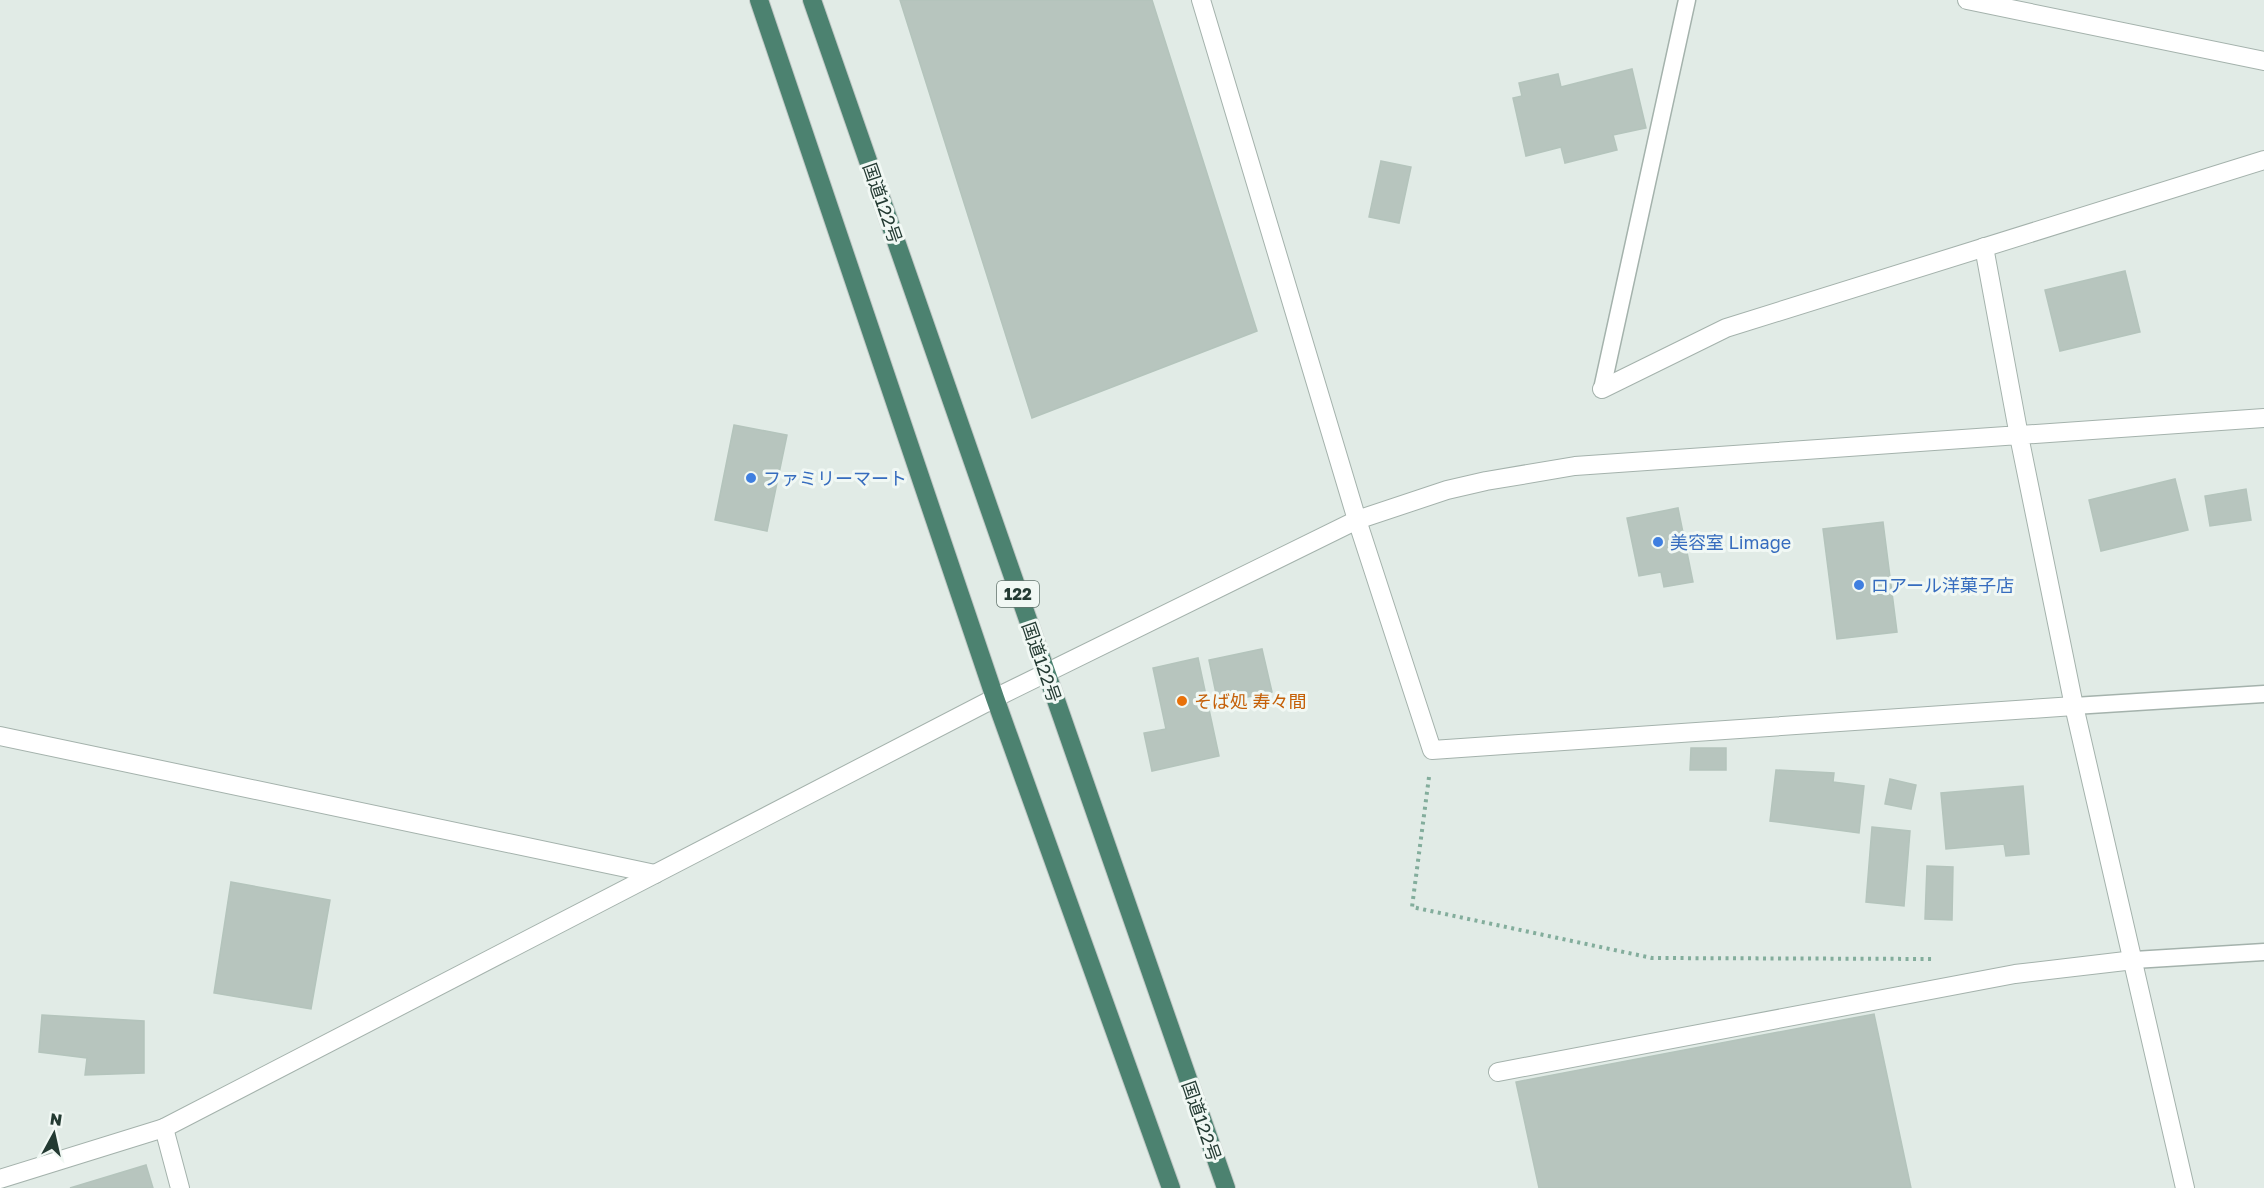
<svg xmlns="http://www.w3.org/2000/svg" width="2264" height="1188" font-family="'Golos Text','Noto Sans JP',sans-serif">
<rect width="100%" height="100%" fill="#e1ebe6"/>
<path fill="#b7c5be" stroke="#b4c4bc" stroke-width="1.5" d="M900,0H1152L1257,331L1032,418Z
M1632,69L1646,128L1613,135L1617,150L1565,163L1561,147L1526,156L1513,98L1522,96L1519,83L1558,74L1561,87Z
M1381,161L1411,167L1399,223L1369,217Z
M2125,271L2140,332L2060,351L2045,290Z
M734,425L787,435L767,531L715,520Z
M2175,479L2188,530L2101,551L2089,500Z
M2246,489L2251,520L2210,526L2205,496Z
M1678,508L1693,582L1664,587L1661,572L1639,576L1627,518Z
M1883,522L1897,632L1837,639L1823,529Z
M1262,649L1272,692L1218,703L1209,660Z
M1198,658L1219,756L1152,771L1144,733L1166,729L1153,668Z
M1691,748H1726V770H1690Z
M1776,770L1834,773L1833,782L1864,786L1859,833L1770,821Z
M1890,779L1916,785L1911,809L1885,804Z
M2023,786L2029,854L2006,856L2004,844L1946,849L1941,793Z
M1872,827L1910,831L1904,906L1866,902Z
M1927,866L1953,867L1952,920L1925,919Z
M231,882L330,900L311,1009L214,993Z
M1874,1014L1911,1188H1539L1516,1082Z
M42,1015L144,1021V1073L85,1075L87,1058L39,1052Z
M146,1165L153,1188H70Z"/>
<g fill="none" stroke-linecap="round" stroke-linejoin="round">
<g stroke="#a4b2ac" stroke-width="19">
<path id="service" d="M1602,389L1687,0
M2074,706L2264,694
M2134,960L2264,952"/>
</g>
<g stroke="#a4b2ac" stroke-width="20">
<path id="minor" d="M1201,0L1357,520L1432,750L2074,706
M1967,0L2264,61
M1602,389L1726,328L2264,160
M0,736L655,874
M1498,1072L2015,974L2134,960
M164,1128L180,1188"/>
</g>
<g stroke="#a4b2ac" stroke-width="20">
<path id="tertiary" d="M1984,247L2019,436L2074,706L2185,1188
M0,1179L164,1128L995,698L1357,520L1447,490L1486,481L1575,466L2264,418"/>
</g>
<g stroke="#c1c8c6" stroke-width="20">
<path id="trunk" d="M759,0L995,698L1171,1188
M812,0L1226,1188"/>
</g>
<path stroke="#83ad9c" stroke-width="4" stroke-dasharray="3 4.5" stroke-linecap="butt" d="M1429,777L1412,907L1652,958L1934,959"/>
<use href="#service" stroke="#fff" stroke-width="16"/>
<use href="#minor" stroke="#fff" stroke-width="18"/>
<use href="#tertiary" stroke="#fff" stroke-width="18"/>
<use href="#trunk" stroke="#4c8270" stroke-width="18"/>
</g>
<g fill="#3f7fe0" stroke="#f1f8f4" stroke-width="2">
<circle cx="751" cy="478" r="6"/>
<circle cx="1658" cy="542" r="6"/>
<circle cx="1859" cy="585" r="6"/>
</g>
<circle fill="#e8710a" stroke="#f1f8f4" stroke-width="2" cx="1182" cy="701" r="6"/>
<g text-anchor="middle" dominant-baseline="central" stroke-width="6" stroke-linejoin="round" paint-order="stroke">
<rect fill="#f1f8f4" stroke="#61736c" stroke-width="1.5" x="997" y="581" width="42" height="26" rx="4.5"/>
<g font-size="16" font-weight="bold" fill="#233a32">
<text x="1018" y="594">122</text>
</g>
<g font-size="18" fill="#233a32" stroke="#f1f8f4">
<text transform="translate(883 203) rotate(71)">国道122号</text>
<text transform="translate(1042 662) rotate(71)">国道122号</text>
<text transform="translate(1202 1121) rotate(71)">国道122号</text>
</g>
<g font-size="18" fill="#366cbe" stroke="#f1f8f4" text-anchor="start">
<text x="763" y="478">ファミリーマート</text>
<text x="1670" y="542">美容室 Limage</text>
<text x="1871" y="585">ロアール洋菓子店</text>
</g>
<g font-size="18" fill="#c56008" stroke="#f1f8f4" text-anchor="start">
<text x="1194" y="701">そば処 寿々間</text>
</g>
</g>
<g transform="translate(54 1134) rotate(8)" stroke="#f1f8f4" stroke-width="4.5" paint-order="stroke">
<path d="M0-4.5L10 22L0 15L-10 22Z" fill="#233a32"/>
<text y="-9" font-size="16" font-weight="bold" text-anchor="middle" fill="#233a32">N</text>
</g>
</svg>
